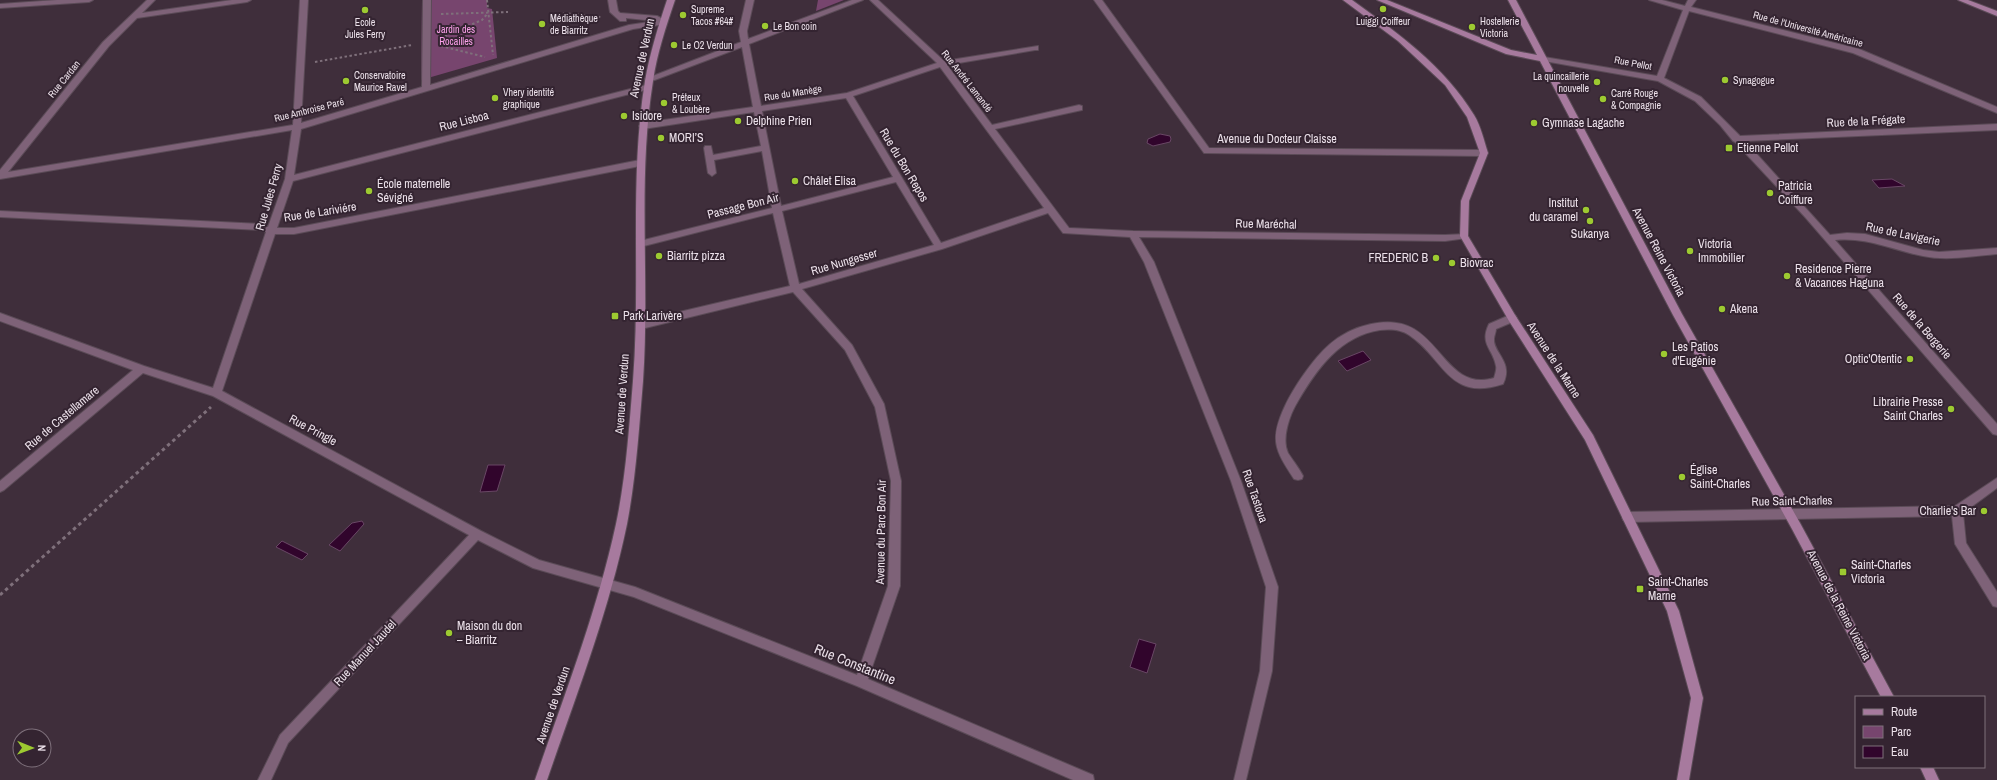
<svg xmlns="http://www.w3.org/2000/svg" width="1997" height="780" font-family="'Archivo Narrow',sans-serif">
<rect width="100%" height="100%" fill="#3f2e3b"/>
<path fill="#77456e" d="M422,0H487V8L492,9L497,58L421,80Z
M818,0H844L816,11Z"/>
<path fill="#31052c" stroke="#694765" d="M1160,134L1170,136L1171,139L1170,142L1153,146L1147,143L1148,139Z
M1892,179L1905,186L1879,188L1872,180Z
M1363,351L1371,360L1347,371L1338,361Z
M488,465H505L497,491L480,492Z
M362,521L364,524L340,551L329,545L352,523Z
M282,541L308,554L302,560L276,547Z
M1139,639L1156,644L1147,673L1130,667Z"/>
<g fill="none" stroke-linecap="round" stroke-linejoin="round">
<g stroke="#5b4b57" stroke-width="2">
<path id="lane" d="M1512,314L1515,315L1517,318L1515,321L1496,329C1496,332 1494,336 1494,339C1493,353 1514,362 1503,384C1448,402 1445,359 1409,335C1400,329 1390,329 1380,330C1340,336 1317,369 1298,401C1290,414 1281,438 1288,453C1293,461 1299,468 1303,476L1302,479L1298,480L1294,479C1275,450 1269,440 1285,406C1294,387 1313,359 1329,345C1350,326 1389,314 1414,329C1443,346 1454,390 1494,378C1495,374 1497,369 1496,366C1493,349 1479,344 1489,324Z"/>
</g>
<g stroke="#5b4b57" stroke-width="2">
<path id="street" d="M57,0H93L89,2L0,8V4Z
M147,0H155L142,13L232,0H251L247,2L137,18L109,46L8,172L293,125L300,0H308L301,123L422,87L423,0H431L430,85L629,25L656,21L626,18V21H620L610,12L608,0H616L618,11L620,13L657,16L665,20V24L633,29L301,129L294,175L646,85L650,87L649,89L293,181L277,228H294L640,160L644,163L640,166L294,234H275L222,391L481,531L539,560L635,587L857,675L888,586L891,481L875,407L845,350L793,292L641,329L636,325L641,321L790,286L773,213L640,247L636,244L640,241L772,208L762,151L714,160L716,173L712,176L708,173L704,148L705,146H711L713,155L761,146L754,112L643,129L639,126L643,123L753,107L742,47L652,81H649L645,79L741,42L739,31L746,0H754L747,31L748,39L852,0H863L749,44L761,106L847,93L937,63L870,0H878L944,61L1038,46V50H1035L947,65L992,125L1079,105L1082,106V110L995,129L1069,228L1133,231L1445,235L1467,234L1468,236L1467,238L1445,241L1139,237L1154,262L1241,481L1278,587L1272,671L1246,780H1234L1260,671L1266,587L1231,481L1144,262L1130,237L1063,233L1048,213L942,249L802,289L852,345L884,404L901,481L900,586L868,679L1093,775L1094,780H1073L857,686L634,597L533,568L478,540L288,743L271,780H258L280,735L469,535L213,396L143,373L4,490L0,492V481L133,370L0,321V313L144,366L213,388L266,232L259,230L0,217V211L260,224L268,227L285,179L292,130L0,179V170L103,42ZM940,67L1044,208L941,243L853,96ZM846,98L893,177L781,206L762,111ZM896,182L934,245L799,284L782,211Z
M1094,0H1102L1209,148L1484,150L1488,153L1484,156L1204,153Z
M1649,0H1662L1685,6L1688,0H1696L1691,7L1859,49L1997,107V113L1853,53L1689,11L1664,78L1701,97L1740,136L1997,124V130L1745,141L1830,235L1847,233L1865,234L1923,250L1939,252L1997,248V254C1973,256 1947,261 1923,256C1892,250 1868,237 1835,240L1997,424V435L1993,434L1805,217L1735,142L1733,141L1720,125L1695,101L1658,81L1544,61L1540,59L1544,57L1657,76L1683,10Z
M1997,478V488L1963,513L1966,543L1997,592V607L1993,606L1955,544L1952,516L1627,522L1623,520L1622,517L1623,514L1627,512L1955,506Z"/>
</g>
<g stroke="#5b4b57" stroke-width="2">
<path id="secondary" d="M667,0H675C666,27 657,53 653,81C637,180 650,281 643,381C639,428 636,477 627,524C609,611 576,696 547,780H535C564,696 597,612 616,524C626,477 629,429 633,381C641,281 629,180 645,81C650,53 658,27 667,0Z
M1343,0H1352C1398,33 1444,66 1474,115C1481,126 1484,141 1488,153L1469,201L1468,236L1515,315L1593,435L1679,611L1703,698L1689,780H1677L1691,698L1667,611L1585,440L1509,321L1460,236L1461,201L1480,153L1467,117L1445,85L1398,41Z
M1377,0H1387L1511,50L1537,55L1508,0H1516L1682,314L1800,523L1894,697H1881L1792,529L1673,315L1540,61L1506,54Z
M1958,0H1968L1997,11V16Z
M1920,767H1933L1939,780H1926Z"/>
</g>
<path stroke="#7f707b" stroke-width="2" stroke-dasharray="2.5 2.5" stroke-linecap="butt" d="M487,0L493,55
M563,13L601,17
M441,14L508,12
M440,38L482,20L488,13
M441,46L485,57
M315,62L412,45"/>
<path stroke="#7f707b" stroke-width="3" stroke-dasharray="3.5 3.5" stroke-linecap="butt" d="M0,595L211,407"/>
<use href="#lane" fill="#7e6278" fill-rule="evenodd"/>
<use href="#street" fill="#7e6278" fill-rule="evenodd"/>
<use href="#secondary" fill="#a77a9e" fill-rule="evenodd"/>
</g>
<g fill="#9dca31" stroke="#342431" stroke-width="1.5">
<circle cx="1383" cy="9" r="4"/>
<circle cx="365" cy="10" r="4"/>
<circle cx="683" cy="15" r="4"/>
<circle cx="542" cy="24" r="4"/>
<circle cx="765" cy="26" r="4"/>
<circle cx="1472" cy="27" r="4"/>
<circle cx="674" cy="45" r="4"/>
<circle cx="1725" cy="80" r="4"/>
<circle cx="346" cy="81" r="4"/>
<circle cx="1597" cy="82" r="4"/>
<circle cx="495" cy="98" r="4"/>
<circle cx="1603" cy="99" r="4"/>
<circle cx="664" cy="103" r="4"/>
<circle cx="624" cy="116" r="4"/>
<circle cx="738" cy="121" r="4"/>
<circle cx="1534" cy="123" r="4"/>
<circle cx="661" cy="138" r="4"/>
<rect x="1725" y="144" width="8" height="8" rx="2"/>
<circle cx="795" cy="181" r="4"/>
<circle cx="369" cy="191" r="4"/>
<circle cx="1770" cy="193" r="4"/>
<circle cx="1586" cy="210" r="4"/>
<circle cx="1590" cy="221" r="4"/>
<circle cx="1690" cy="251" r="4"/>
<circle cx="659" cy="256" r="4"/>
<circle cx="1436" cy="258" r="4"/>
<circle cx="1452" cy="263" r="4"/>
<circle cx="1787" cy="276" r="4"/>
<circle cx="1722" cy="309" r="4"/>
<rect x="611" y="312" width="8" height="8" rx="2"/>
<circle cx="1664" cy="354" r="4"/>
<circle cx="1910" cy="359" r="4"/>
<circle cx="1951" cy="409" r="4"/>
<circle cx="1682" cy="477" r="4"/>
<circle cx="1984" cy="511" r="4"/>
<rect x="1839" y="568" width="8" height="8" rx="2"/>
<rect x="1636" y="585" width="8" height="8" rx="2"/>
<circle cx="449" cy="633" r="4"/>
</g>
<g text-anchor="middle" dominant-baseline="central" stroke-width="4" stroke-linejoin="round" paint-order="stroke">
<g font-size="10" fill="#ece1ea" stroke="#342431" text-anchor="start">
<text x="691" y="9">Supreme<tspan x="691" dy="12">Tacos #64#</tspan></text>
<text x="550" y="18">Médiathèque<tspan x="550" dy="12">de Biarritz</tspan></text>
<text x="1383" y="21" text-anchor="middle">Luiggi Coiffeur</text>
<text x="1480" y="21">Hostellerie<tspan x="1480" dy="12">Victoria</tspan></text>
<text x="365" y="22" text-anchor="middle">Ecole<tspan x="365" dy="12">Jules Ferry</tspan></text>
<text x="773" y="26">Le Bon coin</text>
<text x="682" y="45">Le O2 Verdun</text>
<text x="354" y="75">Conservatoire<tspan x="354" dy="12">Maurice Ravel</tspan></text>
<text x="1589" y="76" text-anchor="end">La quincaillerie<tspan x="1589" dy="12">nouvelle</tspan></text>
<text x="1733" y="80">Synagogue</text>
<text x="503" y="92">Vhery identité<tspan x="503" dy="12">graphique</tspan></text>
<text x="1611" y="93">Carré Rouge<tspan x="1611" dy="12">&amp; Compagnie</tspan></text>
<text x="672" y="97">Préteux<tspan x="672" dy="12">&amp; Loubère</tspan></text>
</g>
<g font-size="10" fill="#fba1ea" stroke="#342431">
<text x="456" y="29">Jardin des<tspan x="456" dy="12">Rocailles</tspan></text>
</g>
<g font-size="10" fill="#ece1ea" stroke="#342431">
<text transform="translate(1808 29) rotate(15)">Rue de l'Université Américaine</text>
<text transform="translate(1633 63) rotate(11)">Rue Pellot</text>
<text transform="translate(64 79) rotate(-51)">Rue Cardan</text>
<text transform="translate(967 81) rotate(52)">Rue André Lamandé</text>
<text transform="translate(793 93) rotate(-9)">Rue du Manège</text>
<text transform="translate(309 110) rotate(-14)">Rue Ambroise Paré</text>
</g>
<g font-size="12" fill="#ece1ea" stroke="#342431">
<text transform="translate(642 58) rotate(-78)">Avenue de Verdun</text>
<text transform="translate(464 121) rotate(-14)">Rue Lisboa</text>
<text transform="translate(1866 121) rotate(-3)">Rue de la Frégate</text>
<text x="1277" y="139">Avenue du Docteur Claisse</text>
<text transform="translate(904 165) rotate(59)">Rue du Bon Repos</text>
<text transform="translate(269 197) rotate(-74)">Rue Jules Ferry</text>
<text transform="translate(743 206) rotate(-14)">Passage Bon Air</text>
<text transform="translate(320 212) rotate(-9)">Rue de Lariviére</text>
<text transform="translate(1266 224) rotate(1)">Rue Maréchal</text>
<text transform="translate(1903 234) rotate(12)">Rue de Lavigerie</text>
<text transform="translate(1659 252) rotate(62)">Avenue Reine Victoria</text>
<text transform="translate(844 262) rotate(-16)">Rue Nungesser</text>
<text transform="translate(1922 326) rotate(49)">Rue de la Bergerie</text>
<text transform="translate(1554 360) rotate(57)">Avenue de la Marne</text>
<text transform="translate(622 394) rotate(-86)">Avenue de Verdun</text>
<text transform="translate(62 418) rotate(-40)">Rue de Castellamare</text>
<text transform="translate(313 430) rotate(28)">Rue Pringle</text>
<text transform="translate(1255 496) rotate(71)">Rue Tastoua</text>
<text transform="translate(1792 501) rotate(-1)">Rue Saint-Charles</text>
<text transform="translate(881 532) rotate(-89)">Avenue du Parc Bon Air</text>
<text transform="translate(1839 605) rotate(62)">Avenue de la Reine Victoria</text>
<text transform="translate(365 653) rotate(-47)">Rue Manuel Jaudel</text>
<text transform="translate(553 705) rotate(-71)">Avenue de Verdun</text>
</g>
<g font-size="12" fill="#ece1ea" stroke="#342431" text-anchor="start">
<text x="632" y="116">Isidore</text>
<text x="746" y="121">Delphine Prien</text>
<text x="1542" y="123">Gymnase Lagache</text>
<text x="669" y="138">MORI’S</text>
<text x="1737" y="148">Etienne Pellot</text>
<text x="803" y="181">Châlet Elisa</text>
<text x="377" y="184">École maternelle<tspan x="377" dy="14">Sévigné</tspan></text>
<text x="1778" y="186">Patricia<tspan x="1778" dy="14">Coiffure</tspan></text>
<text x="1578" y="203" text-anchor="end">Institut<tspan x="1578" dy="14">du caramel</tspan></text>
<text x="1590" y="234" text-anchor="middle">Sukanya</text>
<text x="1698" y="244">Victoria<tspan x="1698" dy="14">Immobilier</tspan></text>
<text x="667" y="256">Biarritz pizza</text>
<text x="1428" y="258" text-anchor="end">FREDERIC B</text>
<text x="1460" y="263">Biovrac</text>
<text x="1795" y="269">Residence Pierre<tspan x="1795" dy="14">&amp; Vacances Haguna</tspan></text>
<text x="1730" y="309">Akena</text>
<text x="623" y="316">Park Larivère</text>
<text x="1672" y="347">Les Patios<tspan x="1672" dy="14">d'Eugénie</tspan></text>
<text x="1902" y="359" text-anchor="end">Optic'Otentic</text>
<text x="1943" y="402" text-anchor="end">Librairie Presse<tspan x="1943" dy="14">Saint Charles</tspan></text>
<text x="1690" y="470">Église<tspan x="1690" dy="14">Saint-Charles</tspan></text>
<text x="1976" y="511" text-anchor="end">Charlie's Bar</text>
<text x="1851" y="565">Saint-Charles<tspan x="1851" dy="14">Victoria</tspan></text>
<text x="1648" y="582">Saint-Charles<tspan x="1648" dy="14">Marne</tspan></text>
<text x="457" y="626">Maison du don<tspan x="457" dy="14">– Biarritz</tspan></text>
</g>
<g font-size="14" fill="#ece1ea" stroke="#342431">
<text transform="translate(855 664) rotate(22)">Rue Constantine</text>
</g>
</g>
<rect x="1855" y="696" width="130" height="72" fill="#342431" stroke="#7e707b"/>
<rect x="1863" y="709" width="20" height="6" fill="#a77a9e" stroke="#7e707b"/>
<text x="1891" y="716" font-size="12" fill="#ece1ea">Route</text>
<rect x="1863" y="726" width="20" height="12" fill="#77456e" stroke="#7e707b"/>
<text x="1891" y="736" font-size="12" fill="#ece1ea">Parc</text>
<rect x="1863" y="746" width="20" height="12" fill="#31052c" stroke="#7e707b"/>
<text x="1891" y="756" font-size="12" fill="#ece1ea">Eau</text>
<g transform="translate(32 748) rotate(91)"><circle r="19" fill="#342431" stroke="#7e707b"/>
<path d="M0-3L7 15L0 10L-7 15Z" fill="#9dca31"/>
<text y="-6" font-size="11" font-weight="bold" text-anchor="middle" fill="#ece1ea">N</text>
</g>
</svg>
